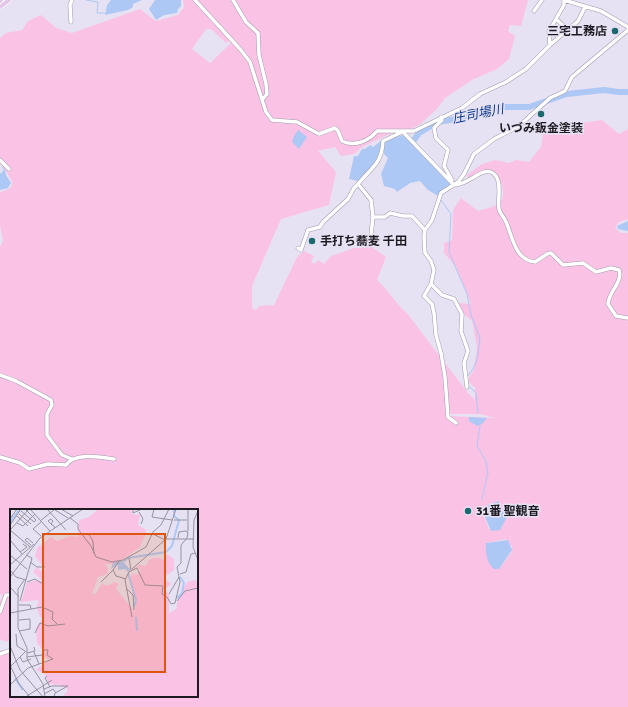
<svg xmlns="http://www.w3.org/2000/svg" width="628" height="707" font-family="Signika,'Noto Sans JP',sans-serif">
<rect width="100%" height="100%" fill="#e7e2f3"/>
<path fill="#fac3e6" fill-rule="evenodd" d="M183,0H528L521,26L510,25L508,31L515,36L509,59L497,69L472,80L445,98L437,109L419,125L410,129L398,130L362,147L354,154L341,156L335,147L318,151L336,172L329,205L281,219L252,286V308L256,310L259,306L274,305L297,257L304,251L314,256L311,262L314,264L318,260L324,264L331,256L354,248L372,247L386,257L377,280C389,290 395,303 406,312L468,393L475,400V388L469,382V377L474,370L477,347L472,321L464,314L459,303L471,304L456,267L444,253V243L452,240L453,210L461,198L478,211C484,209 495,207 499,203C509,194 499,175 490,170L480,172L468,178L467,175L482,164L495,160L509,163L516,160L529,162L541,147L543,133L568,125L602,120L619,134L628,129V219L619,222L615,228L621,233H628V707H0V657L11,647V696H197V510H11V639L6,642L0,639V601L3,596L0,594V247L3,241L0,226V192L9,189L12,185V181L0,162V38L6,33L22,30L28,21L41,15L56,28L72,33L140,9L156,21L178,15L184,7ZM206,29H211L226,43L229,41L231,43L210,63L192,49ZM449,414H480L495,418L448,416ZM499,501L501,510L507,516L501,528L489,529L483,514V507ZM506,539L512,547L511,553L500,568L486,543Z"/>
<path fill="#adc8f5" d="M111,0H142L133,4V7L128,10L105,15L107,5Z
M155,0H181V6L178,9L177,13L164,15L156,20L149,9Z
M298,130L307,137L299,149L292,142L294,136Z
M403,135L451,185L441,191L438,196L428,190L420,181L410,183L397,192L395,189L384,186L381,174L388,158L384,154V141Z
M382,140C380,163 373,166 358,181L349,179L354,156H358L362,149H365L370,145L373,147Z
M1,166L5,169L6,175L11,183L8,188L0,190V174L4,170Z
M628,221V231L618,229L617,226Z
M469,417L487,418L482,424L477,426L469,421Z
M499,501V506L507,517L500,530L491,531L482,510L488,505Z
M508,540L512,550L499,569H494C487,564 485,551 486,543Z"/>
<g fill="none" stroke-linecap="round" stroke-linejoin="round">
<path stroke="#adc8f5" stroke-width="1" d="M86,0L98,2L97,13H105
M440,199L451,214L449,252L467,294L471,315L480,338L477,360L473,369L467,377
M468,385L476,393L478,413
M480,426L477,446L486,461L488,473L482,499"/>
<path stroke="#adc8f5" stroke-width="6" d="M409,147L419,133L438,122L467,117L500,107H529L567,94L604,90L618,92H628"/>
<g stroke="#a09aab" stroke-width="4.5">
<path id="minor" d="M195,0L240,49L250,62L266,112L272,120L297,122L319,134L335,128L338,131L342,141C354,147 369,141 377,131H414L462,108L480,94L506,82L526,69L550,45L549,31L564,5V0
M233,0L246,22L258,33L259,55L266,84L267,94L262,100
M564,0L601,11L628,27
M534,11L542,0
M556,19L568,30
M71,22L70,5L72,0
M550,45L578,21L585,7
M441,117L442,120L434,128L436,138L448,150L444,166L452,180
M402,132L383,141C382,164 371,168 358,184L371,200L373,217H385L390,213L403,216H412L425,230
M403,132L454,185C468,185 481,168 491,172C504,178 497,199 499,209C500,214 505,218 506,222C513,238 515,260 535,262L547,254L551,253L563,265L583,263L596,272L611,268L619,270C623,282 609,291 608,304L616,316L628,318
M0,160L9,169
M365,241L371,235L373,217
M298,248L301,250L308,230L320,227L323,222L348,199L354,188L358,184
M431,284L442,295L454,299L462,314L461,331L468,351L464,363L467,387
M0,375L16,381L51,400L52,405L47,414V435L62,455L72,459
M456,423L448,417L445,377L441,353L436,335L434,313L432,304L424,296L431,284L434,270L431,261L425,253L424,236L425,230L432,220L441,193L458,182L464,174L474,154L494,139L519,126L550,98L565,91L572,77L628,30
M0,457L20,463L29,469L48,464L66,465C74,452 101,457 114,459
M0,612L6,595H11
M0,654L11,650"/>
</g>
<g stroke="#fff" stroke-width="5">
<path id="major" d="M0,1L1,0
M0,7L9,0"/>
</g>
<use href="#minor" stroke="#fff" stroke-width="3.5"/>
<use href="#major" stroke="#e2c7e8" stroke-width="4"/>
</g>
<g fill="#1b686e" stroke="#e7e2f3" stroke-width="1.5">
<circle cx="615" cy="31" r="4"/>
<circle cx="541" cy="114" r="4"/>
<circle cx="312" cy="241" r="4"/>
<circle cx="468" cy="511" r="4"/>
</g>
<g text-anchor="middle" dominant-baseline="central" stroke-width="3" stroke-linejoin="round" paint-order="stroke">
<g font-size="12" font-weight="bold" fill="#1c1a20" stroke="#e7e2f3" text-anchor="start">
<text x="607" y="31" text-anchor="end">三宅工務店</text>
<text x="541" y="128" text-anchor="middle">いづみ鈑金塗装</text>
<text x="320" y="241">手打ち蕎麦 千田</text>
<text x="476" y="511">31番 聖観音</text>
</g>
<g font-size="13" font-style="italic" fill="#08378b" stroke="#e7e2f3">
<text transform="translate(478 114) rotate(-11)">庄司場川</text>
</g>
</g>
<g transform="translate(10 509)">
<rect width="188" height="188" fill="#e7e2f3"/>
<path d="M88,0H121L122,5L130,6L128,16L136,21V24L130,38L113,50L102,55H95L98,59L97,65L88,68L82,85H86L92,74L96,77L105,73L108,75L106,80L125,103L126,93L122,84H125L119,72L123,64L126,66L131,62L128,58L124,60L129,56L136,57L139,51L143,49H150L153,51L157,45L164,50V61L153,69L162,75L155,80L159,86V104L166,100L168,90L177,73L185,71L188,75V188H52L57,183V179L47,175L46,178L43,175H39L35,165L26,161L39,150L31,148L33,141L27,134L26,119L33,109L30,108L27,99L28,91L11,93L17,74L27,71L33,72L23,63L27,58L32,63L35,61L25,47L27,39L41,28L47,32L60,27L68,28L69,11L79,8Z" fill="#fac3e6"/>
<path d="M111,51L121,61L118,63L115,60L108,61V55L101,60L103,54Z" fill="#adc8f5"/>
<path fill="none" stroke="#adc8f5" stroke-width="2" d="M0,13L10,0M112,54L118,49L156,43L162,37L169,11L164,7V0M118,64L126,91L124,98M167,89L172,84L174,74L170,68M126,108L127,122M5,169L13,181"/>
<path fill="none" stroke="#96929f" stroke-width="1" d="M15,0L26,11M20,0L40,22M37,0L56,21M51,0L63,7M123,0V4L132,0M144,0L142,8L162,11M45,1L58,9M11,2L24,13L26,11M188,2L184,11L183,38L188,51M129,3L133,10L131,15M9,5L21,15M7,7L18,17M60,9L68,15V20L81,37L86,48L102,53L113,51L136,38L143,23L151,16L159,0M0,10L7,0M164,11H177M30,12L45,0M7,14L13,17L25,5M41,15L43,12L41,10L38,12L42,16L44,17L45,19M0,16L11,0M1,20L19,0M0,21L20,38M178,22V0M78,24L83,32L84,45M143,25L155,31M31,27L23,20L31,13M168,29L169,23L175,22L178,23L177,29M156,30H184M0,31L12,45M21,36L15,31L17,29L23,34M10,43L17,38L13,35M0,46L17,60M119,49L121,61M110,51L103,61L106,67L116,70M20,53L27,58H35M0,56L24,35M122,60L156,30L166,0M0,61L6,68L16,71M170,65L176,63L181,45L185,44M0,68L30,29L73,0M15,70L8,80V119L17,139V150L33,175L35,188M17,73L25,70L33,75M91,73L103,61M0,78L9,88M117,80L123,86L124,101M159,85L169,68M10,92L22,49L16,46M167,92L175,82L188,79M165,94L170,73L167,58L171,54V36L177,29M9,96H20L21,100M0,104L32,98L43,103L42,110L47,115M122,108L115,71L119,63L127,59L135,76L153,77L152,85L157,88L161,95L165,94M9,111L20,110V120L9,122M25,124L30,114L38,117L55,115M6,125L7,137L15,142M0,137L10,161L33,188M24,143L29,155M17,144L25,142L24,138M10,148L13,153L21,150M17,148L32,146L34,141H38L37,146L43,150M0,156L9,175L20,188M1,157L16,142M37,167L35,169L40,178M0,176L18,159L43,150M34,180L42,177H58M34,185L43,180L46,184M17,187L42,171M44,188L45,184L58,177"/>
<path fill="#de560d" fill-opacity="0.15" stroke="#de560d" stroke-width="2" d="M33,25H155V163H33Z"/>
<rect width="188" height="188" fill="none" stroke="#1c1a20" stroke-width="2"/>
</g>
</svg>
